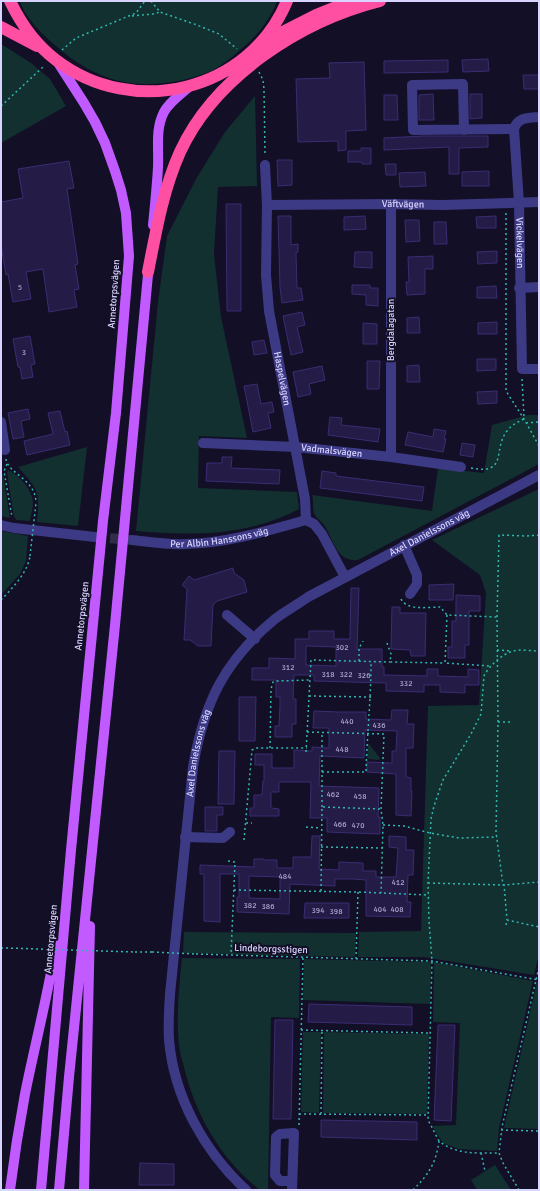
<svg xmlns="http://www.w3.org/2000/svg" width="540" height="1191" font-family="Signika,sans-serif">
<rect width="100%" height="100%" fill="#130f26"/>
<path fill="#12302f" d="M20,1H277C270,21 255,38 239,51C231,58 221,66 211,71C186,82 147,88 119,81C95,75 74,62 56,46C42,34 25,18 20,1Z
M1,44L31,63L50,79L66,106L1,143Z
M255,96L257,186L218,187L214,254L221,317L247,438L199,436L198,488L297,492L299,509C249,536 191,536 136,531L158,302L167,236L196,179L225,132Z
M528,415H539V464L358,560C337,562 334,542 326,528C323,522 316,519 314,513C312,507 314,501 312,495L432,511L438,468L484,473L492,425Z
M87,447L78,526L37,522C40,490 38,490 18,467Z
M8,470C19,475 32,489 33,502C33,508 31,515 30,521L17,520L14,517L7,473Z
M3,474L10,518L1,516V475Z
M539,489V954L534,975L423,957H358L359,932L421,931L428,706L479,705L486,593L480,575L432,540Z
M1,531L28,536L26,561L20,574L1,595Z
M368,744H369L380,758L379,760L369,759L367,758Z
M184,932L356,933L355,957L183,953Z
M182,958L300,959L299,1018L271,1017L268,1190H260C221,1160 195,1114 184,1067C182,1060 180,1053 179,1046C176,1017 179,987 182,958Z
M304,959L431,962L430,1004L303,1000Z
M434,962L533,981L499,1128L497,1151L459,1149L443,1143L432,1126L456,1125L460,1023L433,1022Z
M537,982H539V1129L504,1128Z
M303,1032H321L319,1113L301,1112Z
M324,1032L429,1034L427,1114L323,1113Z
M495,1165L511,1190H477L471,1180Z"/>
<path fill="#241b47" stroke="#3b2d73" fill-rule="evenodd" d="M488,59L489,71L463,72L462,60Z
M448,60V72L384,73V61Z
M364,62L366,130L346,131V150L338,151V141L298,142L296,79L330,78L329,63Z
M523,75H539V89H524Z
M433,94L434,120H419V95Z
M470,94H482V118L470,119Z
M384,95H397L398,120H384Z
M424,136H488V147L459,148V174H449V147L384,150V138Z
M361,148H371V164H362V162H348V151H361Z
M277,160H292V185L278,186Z
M69,161L74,188L67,189L78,264L75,265L79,289L74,290L77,307L49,312L43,269L26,272L31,299L13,302L8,274L6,275L1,245V202L23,198L18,169Z
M385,164H396V175H386Z
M489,171V186H462V172Z
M425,172L426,186L400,187L399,173Z
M226,204H241V311H227Z
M278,216H291V245L298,244V252L296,253L297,288H301L303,300L282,303L280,287Z
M365,216L366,229L344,230V217Z
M496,216V228H477L476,217Z
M405,220H419L420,241L406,242Z
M434,222H446L447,244H434Z
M497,251V263L478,264L477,252Z
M355,252H372V268L354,267Z
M433,256V269H425V294L407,295L406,282H409L408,257Z
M352,285H370V288H378V306L366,305V295L352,294Z
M496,286L497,298H477V287Z
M302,312L305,325L297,327L303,352L291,355L283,316Z
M419,317L420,333H407V318Z
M497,322V334H478V323Z
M363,323L377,324V344H363Z
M30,336L35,364L31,365L33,377L22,379L20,367H18L13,339Z
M264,340L267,353L254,355L252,342Z
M477,359H496V370L477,371Z
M367,361H380L379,389H367Z
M419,365L420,382H407V366Z
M322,366L325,380L309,384L311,394L298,397L293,372Z
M257,384L261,404L272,402L274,412L268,413L271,428L253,432L244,386Z
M497,391V403L478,404L477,392Z
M28,409L30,419L21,421L24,437L13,439L8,413Z
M60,411L65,432L67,431L70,445L27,455L24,441L53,434L48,413Z
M330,417L342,418L341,425L380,429L378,442L328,435Z
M434,429L446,431L444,439H446L443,452L405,445L408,432L433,437Z
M462,443L475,445L473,457L460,455Z
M222,457H232L231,468L280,470L279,484L206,481L207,463H222Z
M322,471L336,473V476L424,487L422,501L320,488Z
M233,568L234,573L244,580L247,592L217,601L213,605L211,646H198L190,640H184L187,589L182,585L189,576L194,580Z
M454,584L453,600H429V585Z
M351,588H359L357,649H382V667H384V675L427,676V669H438V676L468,677V669L479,670V685H465V693L440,692V685H424V692L386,691V683L314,681V675H294L293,699H296V724H292V737H275V726H279L280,705V697H276V680H252V668H269V658L295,659V639H309V631H334V639H350ZM306,646L336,647V666L306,665Z
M456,595L480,596V611H469V645H465V658H448V647H452V621H456Z
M392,607H400V613H426L425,656H411L410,650L391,649Z
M239,697H256L255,741H239Z
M392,710H408L407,724H414L413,748H406V777L411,778V791H412L411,816L396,815V774L367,772V762L392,763V751H396L397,731L365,730L364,758L320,756L319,786L379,788L378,817H380V834L327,832V818H310L311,782H279V792H271V808L279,809V816H250V808H254V795H262L263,781H264V765H255V754H272V768H294V750L312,751V747L329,748V728H313L314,711L339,712H366V719L391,720Z
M219,751H235L234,804H218Z
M205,807H223V815H217V831H205Z
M312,836H320L319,869L339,870V862L363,863V871H376V877H396L398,848L389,847V836L406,837V850H414L413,875H408L407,902H411L410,917L366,916V880L353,879H335V886L290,884L289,914L237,912V897H239V874H220V922L204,921V874H200V865L254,867V859H264V860H277V868H293V857H311ZM249,876L280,877V899L249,898Z
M305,903H349V918H304Z
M309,1004L412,1007V1025L308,1022Z
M275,1020H293L291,1119H273Z
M438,1025H455L451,1121L434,1120Z
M321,1120L417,1122V1140L321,1137Z
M140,1163L174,1164V1185H139Z"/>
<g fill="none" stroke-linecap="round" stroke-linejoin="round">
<path stroke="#312d47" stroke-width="10" stroke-dasharray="10 5" stroke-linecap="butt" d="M95,537L131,540"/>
<path stroke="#2fb8b0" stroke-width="1.5" stroke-dasharray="2 3" stroke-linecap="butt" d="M151,1L160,12L197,25L219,34L237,49
M132,16L153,14L160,12
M62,50L76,38L136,13L145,1
M259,72L263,80L264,89L265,155
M1,106L43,67
M506,213V391L524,419L539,446
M522,379L524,417
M526,423L539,422
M6,459C8,474 36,479 36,503
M7,464L4,471L12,517
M471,468C509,475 492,450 507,431C511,425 518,422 524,419
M539,535L526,536L499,535V537L497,617L498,722L496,832L503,885L539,882
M401,599C407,611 428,607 440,607L447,615L497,617
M1,600C13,587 27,574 30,556
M447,615L445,663L490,666
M387,643L391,654L390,662L445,663
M497,650L512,651
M359,661V648L363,641
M309,696L371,697
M498,722H513
M307,732L384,734L381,809L383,825L381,893
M270,748L271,689L273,682L277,681L310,680
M306,752L311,660L390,662
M322,772H366C367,735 371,699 371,662
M322,807V732
M246,823H252
M383,825L404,826L430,833L459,838L497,837
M306,827L321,828
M244,840L252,750L256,748H307
M321,847L383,848
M228,861L235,862L231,954
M428,883L503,885
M504,884L507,920
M234,890L358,892L428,895
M321,891L322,807L381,809
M506,925L507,920L539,927
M1,948H6
M135,952H152
M196,954L432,961L539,980
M356,959L358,892
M301,1030L430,1033
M299,1114L427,1115
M321,1114L322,1030
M299,1125L303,956
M501,1130L539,1131
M439,1141L428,1120L432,961L429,921L428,883L431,819L434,806L443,780L471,734L481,714L484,676C489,666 502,654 513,651C521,649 531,651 539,651
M481,1153L485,1171
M413,1190C429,1174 436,1163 439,1141C456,1155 478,1153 499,1153
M519,1190L503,1163L499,1153L502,1127L539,967"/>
<g stroke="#3d3a85" stroke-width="10">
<path id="s1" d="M539,117C528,118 518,117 514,129L519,203L522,369H539"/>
<path d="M464,130L463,84L412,85L413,130L514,129"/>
<path id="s2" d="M265,165L267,205L266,275L269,311L305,499L306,520"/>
<path id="s3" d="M267,205L391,204L443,205L539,202"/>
<path d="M519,288L539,287"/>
<path d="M1,422L5,450"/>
<path id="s4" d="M203,443L296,447L391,457L461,467"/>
<path d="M391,457V204"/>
<path d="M306,520L314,524L322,534L345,577"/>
<path d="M1,525L14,528L95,537"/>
<path id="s5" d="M132,540C150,542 168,545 186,544C227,543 267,531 306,520"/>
<path d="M404,545L417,575V584L410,594"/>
<path d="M227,615L255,639"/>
<path d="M185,837L223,838L230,832"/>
<path id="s6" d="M246,1190C204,1151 174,1097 169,1040C168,1024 169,1009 170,994L193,767C204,703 224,661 275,619C285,611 297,605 308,597L539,475"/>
<path d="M292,1190L294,1133L280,1134L276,1137L275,1175L280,1181H292"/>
</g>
<path stroke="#c25bff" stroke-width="10" d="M153,225C155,205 157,186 158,167C159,149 155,129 164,112C169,102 181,94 190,86
M10,1190C14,1158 19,1126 25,1094C35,1044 48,995 56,945
M41,1190L71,850L103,521L116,413L129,256L126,213L121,190L115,171L105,143L95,122L84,103L57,61
M59,1190L69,1077L115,625L149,264
M84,1190L90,926"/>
<path stroke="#ff4fa3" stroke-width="12" d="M10,1C21,24 36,45 56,60C133,119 249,92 287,1
M1,27L37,46
M263,42L316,15L351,1
M148,272C156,231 163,190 180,152C215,76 301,21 380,1"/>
<path stroke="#2fb8b0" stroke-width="1.5" stroke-dasharray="2 3" stroke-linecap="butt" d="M30,556L36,503
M6,948L135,952
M152,952L196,954"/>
</g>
<g text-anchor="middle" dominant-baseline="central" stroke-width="4" stroke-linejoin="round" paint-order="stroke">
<g font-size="8" fill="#aca6d1">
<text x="20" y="287">5</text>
<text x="24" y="352">3</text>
<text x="342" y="647">302</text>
<text x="288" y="667">312</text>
<text x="328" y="674">318</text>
<text x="346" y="674">322</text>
<text x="364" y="675">326</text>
<text x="406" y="683">332</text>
<text x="347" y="721">440</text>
<text x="379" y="725">436</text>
<text x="342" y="749">448</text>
<text x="333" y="794">462</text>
<text x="360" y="796">458</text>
<text x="340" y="824">466</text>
<text x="358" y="825">470</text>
<text x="285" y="876">484</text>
<text x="398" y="882">412</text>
<text x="250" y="905">382</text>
<text x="268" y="906">386</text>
<text x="380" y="909">404</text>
<text x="397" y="909">408</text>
<text x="318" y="910">394</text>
<text x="336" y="911">398</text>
</g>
<g font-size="10" fill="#d9d4ff" stroke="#130f26">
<text stroke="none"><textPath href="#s3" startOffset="136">Väftvägen</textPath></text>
<text stroke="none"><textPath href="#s1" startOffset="144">Vickelvägen</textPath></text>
<text transform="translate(114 294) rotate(-86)">Annetorpsvägen</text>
<text transform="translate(391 330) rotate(-90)">Bergdalagatan</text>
<text stroke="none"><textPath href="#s2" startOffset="215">Haspelvägen</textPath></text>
<text stroke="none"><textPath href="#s4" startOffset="129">Vadmalsvägen</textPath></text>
<text stroke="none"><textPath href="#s6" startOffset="797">Axel Danielssons väg</textPath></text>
<text stroke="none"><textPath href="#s5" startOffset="88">Per Albin Hanssons väg</textPath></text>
<text transform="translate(82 616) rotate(-84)">Annetorpsvägen</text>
<text stroke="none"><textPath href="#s6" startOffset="461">Axel Danielssons väg</textPath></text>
<text transform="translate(51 939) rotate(-85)">Annetorpsvägen</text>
<text transform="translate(271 949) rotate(2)">Lindeborgsstigen</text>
</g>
</g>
<rect width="540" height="1191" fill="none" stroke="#d9d4ff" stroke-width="4"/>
</svg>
